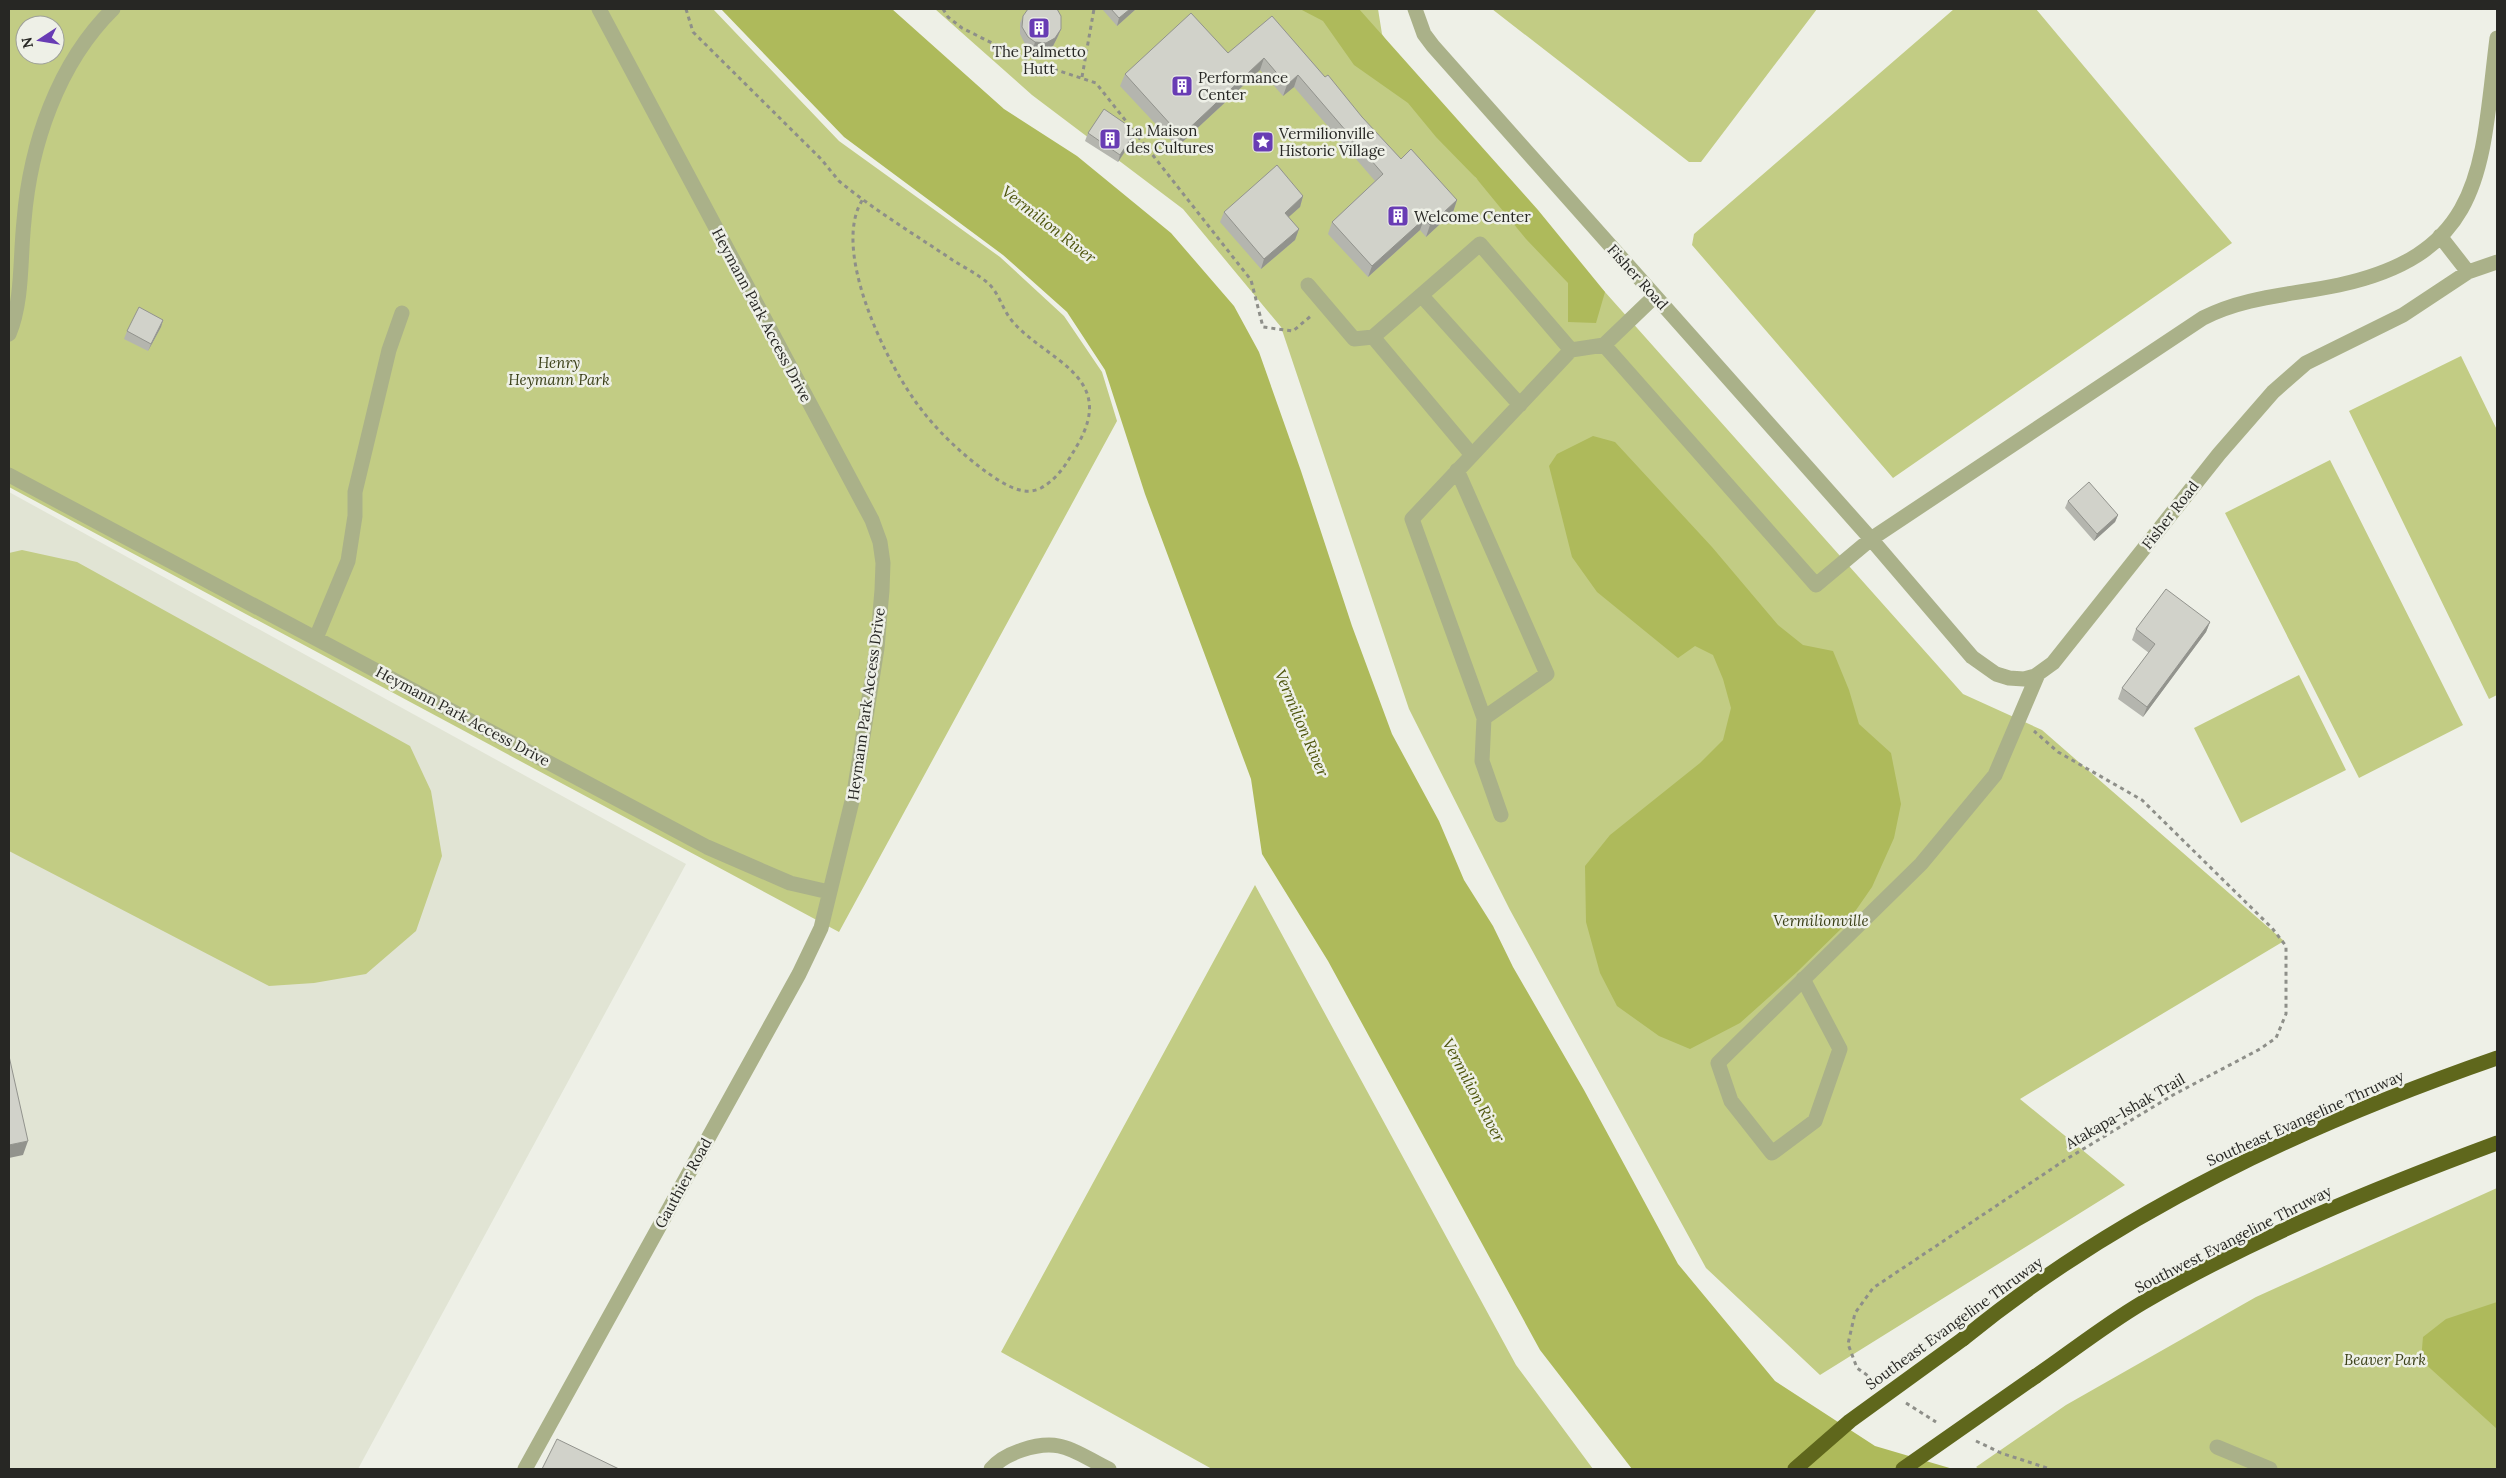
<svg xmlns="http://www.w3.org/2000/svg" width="2506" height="1478" font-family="Lora,serif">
<rect width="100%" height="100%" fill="#eef0e7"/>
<path fill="#e1e4d4" d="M9,492L686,864L358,1469H9Z"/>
<path fill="#c2cc84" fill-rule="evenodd" d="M9,9H713L839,141L1000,257L1064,316L1102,372L1117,421L839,932L9,487ZM25,25H55V55H25Z
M935,9H1378L1382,34L1476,178L1605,292L1963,694L2042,730L2284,941L2020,1099L2125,1185L1820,1375L1706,1268L1510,910L1409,709L1281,327L1183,209L1032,95Z
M1492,9H1817L1701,162H1689Z
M1954,9H2036L2232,243L1893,478L1692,245L1694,234Z
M2461,356L2497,430V695L2489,699L2349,411Z
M2330,460L2463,725L2359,778L2225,513Z
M22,550L77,562L410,746L431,791L442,856L416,931L366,974L314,983L269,986L9,851V553Z
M2299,675L2346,770L2241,823L2194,728Z
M1255,885L1516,1365L1593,1469H1212L1001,1352Z
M2497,1188V1469H1979L1976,1467L2066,1405L2256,1297Z"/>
<path fill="#aeba5b" d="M721,9H892L1004,109L1077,156L1171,233L1234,306L1259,352L1301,471L1352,626L1392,734L1439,821L1464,880L1493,926L1513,967L1584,1090L1678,1264L1775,1381L1875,1446L1953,1469H1632L1540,1350L1328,961L1262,854L1251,779L1145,494L1105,370L1067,312L1003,255L844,137Z
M1300,9H1359L1538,210L1605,292L1596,323L1568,322V283L1526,239L1476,178L1436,137L1408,103L1354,65L1323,21Z
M1593,436L1615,442L1712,547L1778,625L1803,645L1833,651L1849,690L1859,724L1891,753L1901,804L1894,838L1872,887L1847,923L1797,972L1740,1023L1690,1049L1659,1036L1617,1006L1600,973L1586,922L1585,866L1610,835L1700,763L1723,740L1731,708L1723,679L1713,655L1695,646L1678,658L1597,592L1572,557L1549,466L1557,454Z
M2497,1302V1429L2421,1360L2423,1337L2446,1319Z"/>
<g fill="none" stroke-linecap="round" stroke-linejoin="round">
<path stroke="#8e8f89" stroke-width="3" stroke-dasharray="4 4" stroke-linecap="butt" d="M686,9L693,32L821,159L839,181C874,210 914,234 951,259C963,267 978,274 989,284C1000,295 1003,311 1013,322C1047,361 1117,376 1078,444C1068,461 1059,478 1041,488C1022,498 1001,482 985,471C958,451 932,426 913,398C883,355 831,247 863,199
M943,9L948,17L962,28L1004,49L1035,63L1096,83L1251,280L1263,327L1293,331L1312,315
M1082,77L1094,9
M1874,1380L1857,1368L1848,1344L1855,1313L1873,1288L2065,1160L2173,1095L2260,1049L2276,1038L2286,1014V946L2272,928L2142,800L2058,752L2034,731
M1906,1403L1936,1422
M1976,1441L2001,1453L2050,1469"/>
<path stroke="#aab189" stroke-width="15" d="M1415,9L1424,34L1433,46L1871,539L1972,657L1996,674L2009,678L2024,679L2035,676L2053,663L2219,454L2273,392L2306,363L2403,315L2468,272L2497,262
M2440,236L2468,272
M1308,285L1354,339L1373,337
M1421,295L1520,405
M9,334C23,301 20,257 24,221C30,145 58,63 113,9
M1604,345L1816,585L1871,539L2203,318C2246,296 2292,295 2339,285C2487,253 2481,164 2497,38
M1472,455L1373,337L1480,244L1571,350
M1457,470L1547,674L1484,718L1412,519L1571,350L1604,345L1655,296
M9,475L707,847L790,883L829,892
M316,638L348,561L355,516V492L389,350L402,313
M1484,718L1482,761L1501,815
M1803,979L1840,1049L1815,1121L1772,1153L1731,1101L1718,1063L1921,864L1995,775L2038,674
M2217,1447L2270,1469
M525,1469L799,974L821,928L854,793L877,648L882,590L883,563L880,542L872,520L599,9
M991,1469C1004,1453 1038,1442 1059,1446C1076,1449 1093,1462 1109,1469"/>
<path stroke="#5f671c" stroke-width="15" d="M1963,1339C2119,1211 2307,1124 2497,1058
M2036,1376C2071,1352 2105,1325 2142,1303C2255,1237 2376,1188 2497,1143"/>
<path stroke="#5f671c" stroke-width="15" d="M1795,1469L1850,1421L1963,1339
M1903,1469L2036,1376"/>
</g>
<path fill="#b4b5ae" d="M1102,9H1136L1117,26Z
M1023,16L1061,29L1058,36L1053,46L1043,50L1033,49L1025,44L1020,34V23Z
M1272,16L1325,77L1401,159L1457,200L1453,212L1426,237L1420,230L1368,277L1328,234L1332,222L1375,181L1294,87L1283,96L1260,70L1177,147L1120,86L1125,74L1228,53Z
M1136,131L1134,138L1118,162L1085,141L1088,133Z
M1303,196L1300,207L1288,217L1299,229L1295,240L1261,269L1220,222L1224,212Z
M163,320L161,327L148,351L124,339L127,331Z
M2068,501L2118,515L2115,522L2094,541L2065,508Z
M2210,622L2206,632L2143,717L2118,699L2122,688L2149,653L2132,640L2136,629Z"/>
<path fill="#92938d" d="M1130,9H1136L1117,26L1119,18Z
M1061,29L1058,36L1053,46L1043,50L1033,49L1035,42Z
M1264,58L1260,70L1177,147L1181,136Z
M1298,75L1294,87L1283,96L1287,85Z
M1136,131L1134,138L1118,162L1120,155Z
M1303,196L1300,207L1281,224L1285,213Z
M1457,200L1453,212L1426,237L1430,225Z
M1424,219L1420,230L1368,277L1372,266Z
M1299,229L1295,240L1261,269L1264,259Z
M163,320L161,327L148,351L151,344Z
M2118,515L2115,522L2094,541L2097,534Z
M2210,622L2206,632L2143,717L2147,707Z
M28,1141L23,1155L9,1158V1145Z"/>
<path fill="#d1d2ca" stroke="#92938d" d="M1028,9H1057L1061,16V29L1055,38L1046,43L1035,42L1028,37L1022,27L1023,16Z
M1111,9H1130L1119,18Z
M1191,13L1228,53L1272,16L1325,77L1328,75L1362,117L1401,159L1411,149L1457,200L1430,225L1424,219L1372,266L1332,222L1383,174L1298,75L1287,85L1264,58L1181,136L1125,74Z
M1104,109L1136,131L1120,155L1088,133Z
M1277,165L1303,196L1285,213L1299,229L1264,259L1224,212Z
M139,307L163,320L151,344L127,331Z
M2089,482L2118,515L2097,534L2068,501Z
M2166,589L2210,622L2147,707L2122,688L2155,644L2136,629Z
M9,1056L28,1141L9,1145Z
M557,1439L619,1469H542Z"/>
<defs>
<g id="building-square" transform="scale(1.125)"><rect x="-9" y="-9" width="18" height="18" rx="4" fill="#683cb4" stroke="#eef0e7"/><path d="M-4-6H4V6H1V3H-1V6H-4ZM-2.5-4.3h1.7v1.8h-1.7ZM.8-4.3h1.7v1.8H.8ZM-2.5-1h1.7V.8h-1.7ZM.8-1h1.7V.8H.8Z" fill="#fff"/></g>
<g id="sight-square" transform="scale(1.125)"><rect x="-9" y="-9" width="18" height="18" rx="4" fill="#683cb4" stroke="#eef0e7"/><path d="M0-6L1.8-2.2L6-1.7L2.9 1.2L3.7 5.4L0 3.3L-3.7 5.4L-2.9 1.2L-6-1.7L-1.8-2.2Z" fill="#fff"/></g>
</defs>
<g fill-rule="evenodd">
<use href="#building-square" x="1039" y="28"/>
<use href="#building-square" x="1182" y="86"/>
<use href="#building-square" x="1110" y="139"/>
<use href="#sight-square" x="1263" y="142"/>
<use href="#building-square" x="1398" y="216"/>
</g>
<g text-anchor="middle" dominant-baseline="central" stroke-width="5" stroke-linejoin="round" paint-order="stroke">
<g font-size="15" fill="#272724" stroke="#eef0e7" text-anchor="start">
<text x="1039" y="51" text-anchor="middle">The Palmetto<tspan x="1039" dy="17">Hutt</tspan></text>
<text x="1198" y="77">Performance<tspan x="1198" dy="17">Center</tspan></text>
<text x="1126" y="130">La Maison<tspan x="1126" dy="17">des Cultures</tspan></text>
<text x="1279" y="133">Vermilionville<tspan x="1279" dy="17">Historic Village</tspan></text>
<text x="1414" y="216">Welcome Center</text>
</g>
<g font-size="15" fill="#272724" stroke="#eef0e7">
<text transform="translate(1638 277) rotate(48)">Fisher Road</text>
<text transform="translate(762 315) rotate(62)">Heymann Park Access Drive</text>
<text transform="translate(2170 515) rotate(-52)">Fisher Road</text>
<text transform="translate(866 704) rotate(-82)">Heymann Park Access Drive</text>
<text transform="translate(463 716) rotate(28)">Heymann Park Access Drive</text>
<text transform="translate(2125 1111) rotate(-30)">Atakapa-Ishak Trail</text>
<text transform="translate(2305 1118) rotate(-24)">Southeast Evangeline Thruway</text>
<text transform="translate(683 1183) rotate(-61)">Gauthier Road</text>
<text transform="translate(2233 1239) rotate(-27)">Southwest Evangeline Thruway</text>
<text transform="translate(1954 1323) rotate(-36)">Southeast Evangeline Thruway</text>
</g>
<g font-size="15" font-style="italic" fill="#3b4018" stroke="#eef0e7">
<text x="559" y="362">Henry<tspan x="559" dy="17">Heymann Park</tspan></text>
<text x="1821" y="920">Vermilionville</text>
<text x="2385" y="1359">Beaver Park</text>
</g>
<g font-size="16" font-style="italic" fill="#4e550d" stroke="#eef0e7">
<text transform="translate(1049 224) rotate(38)">Vermilion River</text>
<text transform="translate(1302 723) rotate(67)">Vermilion River</text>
<text transform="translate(1474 1090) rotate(62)">Vermilion River</text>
</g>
</g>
<rect width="2506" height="1478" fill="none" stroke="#272724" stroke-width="20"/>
<g transform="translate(40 40) rotate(258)"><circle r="24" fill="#eef0e7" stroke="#9ea099"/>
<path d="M0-4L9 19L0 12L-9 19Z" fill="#683cb4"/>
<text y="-8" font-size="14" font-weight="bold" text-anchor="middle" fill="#272724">N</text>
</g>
</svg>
